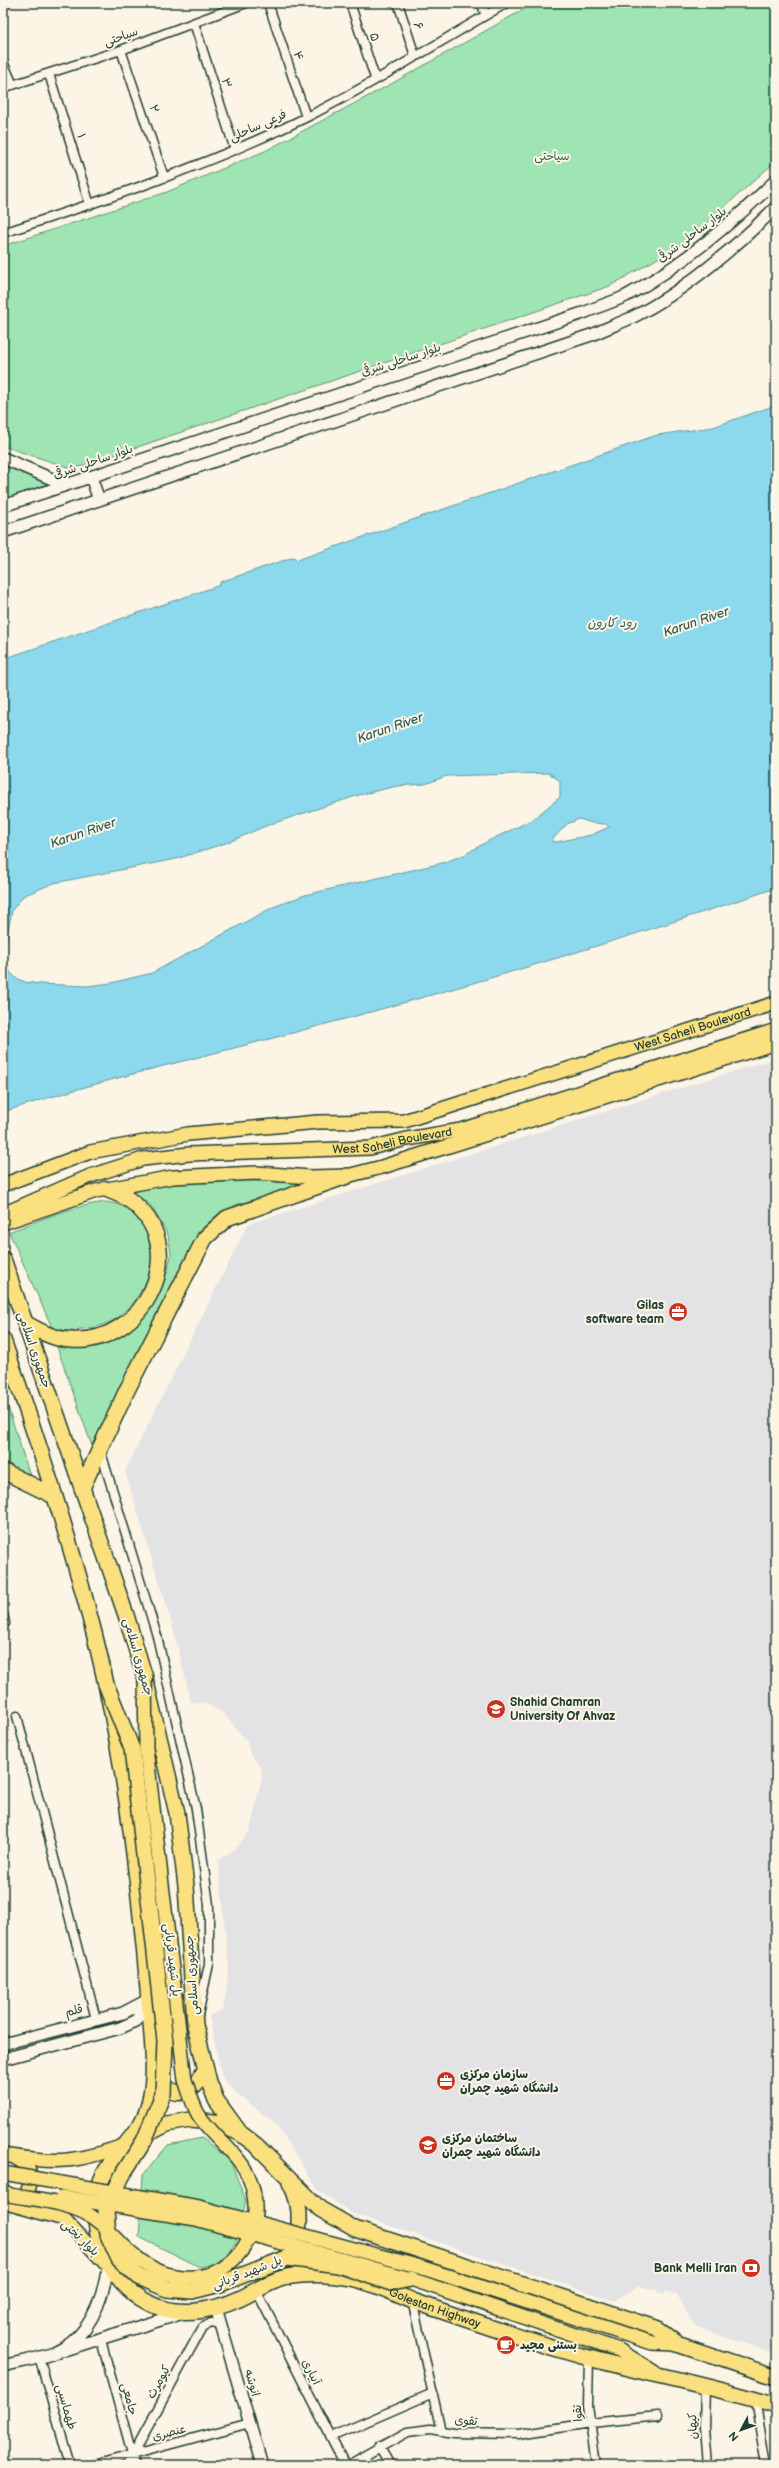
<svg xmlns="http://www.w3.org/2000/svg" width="779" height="2468" font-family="'Balsamiq Sans','Playpen Sans Arabic',sans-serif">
<rect width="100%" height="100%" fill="#fcf5e5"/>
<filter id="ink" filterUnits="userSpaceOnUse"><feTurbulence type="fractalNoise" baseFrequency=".025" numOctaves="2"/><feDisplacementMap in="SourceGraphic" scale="8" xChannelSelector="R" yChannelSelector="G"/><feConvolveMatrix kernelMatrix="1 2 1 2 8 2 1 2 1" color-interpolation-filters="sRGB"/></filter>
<g filter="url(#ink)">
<path fill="#e3e2e5" d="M776,1058V2354L695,2327L678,2296L665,2292L663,2295L657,2293L656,2290L640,2286L615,2301L351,2213L318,2190L275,2123L239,2096L222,2077L209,2016L223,2010L229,1968L218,1860L234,1850L250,1831L262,1776V1768L251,1756L247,1742L224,1714L207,1704L191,1702L174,1631L125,1471L248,1224Z"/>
<path fill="#9ee5b3" stroke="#5e9174" d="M535,3H776V161L684,243L610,286L73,469L3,446V246L167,192L265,151L391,84Z
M3,461L55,483L3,500Z
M233,1180L311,1183L236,1205L215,1217L200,1231L145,1337L93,1449L57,1347L98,1343L160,1286L168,1270L171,1254L168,1235L159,1219L151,1206L139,1196L123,1189L168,1183Z
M105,1202C130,1205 143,1216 151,1239C152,1244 155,1250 155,1254C154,1277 132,1308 114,1320C100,1329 70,1330 54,1332L9,1232C40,1220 72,1206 105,1202Z
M3,1392L30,1476L3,1462Z
M202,2138L230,2160L246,2201L236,2241L223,2262L200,2267L139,2237L143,2175L168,2145Z"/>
<path fill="#8cd8ec" stroke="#609aa2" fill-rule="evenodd" d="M776,405V888C625,939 469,986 315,1027C211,1055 106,1078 3,1112V659L220,585V582L294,557L297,560L657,435L713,427ZM549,773L560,781V797L532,820L488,841L464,855L442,863L305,895L273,907L152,973L111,983L87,986L41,984L25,982L16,978L10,972L6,960V942L12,910L23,896L54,883L176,859L229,842L268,825L359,795L397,786L425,784L447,776ZM579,819L592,823L606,824L609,827L591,835L556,842L551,841L567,824Z"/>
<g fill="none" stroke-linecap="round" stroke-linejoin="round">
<g stroke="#1f3d34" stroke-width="11">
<path id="street" d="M268,3L306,117
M350,3L375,78
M398,3L415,56
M481,3L486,15
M3,4L7,3
M194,23L235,150
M121,50L164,177
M3,62L13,85
M49,74L90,205
M3,88L121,50L246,3
M3,233C105,200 208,165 305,118C374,84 440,41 507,3
M100,1449L157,1636L196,1809L209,1905V1964L198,2015
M3,1614L5,1623L3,1624
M17,1716L96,2019
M256,2290L345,2465
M412,2300L441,2431
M101,2340L135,2465
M39,2357L70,2465
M589,2358L588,2406L596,2465
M705,2386L704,2428L707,2465
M755,2399L766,2465
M331,2437L433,2393
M379,2446L390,2465
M94,2465L250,2423
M127,2465L202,2328L211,2323L222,2325
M348,2465L408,2432L430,2429L454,2433L519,2434L590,2423L658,2416"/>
</g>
<g stroke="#1f3d34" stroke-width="14">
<path id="secondary" d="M3,458L52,479L70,484
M91,477L99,500
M3,506L586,312C599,306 613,302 626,296C682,266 731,224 776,180
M3,532L594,334C607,328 620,323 633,317C682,293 738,245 776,207
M3,2044L123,2013L148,2000
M3,2059L120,2028L136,2021L149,2000
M216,2308L262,2465
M64,2350L183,2313
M3,2366C19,2362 38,2359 54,2353C89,2338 103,2300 108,2265"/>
</g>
<g stroke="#1f3d34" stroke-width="16">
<g id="primary">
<path id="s1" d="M3,1185L90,1152L188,1134L318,1122L404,1121L776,1003"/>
<path id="s2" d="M3,1214L90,1176L143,1159L189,1154L370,1148L407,1139L461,1130L776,1030"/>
<path d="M3,1223L96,1191L173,1177L257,1173L310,1177L347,1176L382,1167L776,1043"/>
<path d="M3,2155C56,2164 75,2163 126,2145"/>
<path d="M16,2201L26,2195L32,2180L27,2165L16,2158"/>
<path d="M3,2202L64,2219L107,2265"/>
<path d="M417,2266L652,2343L677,2344"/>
<path d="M411,2279L619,2350L654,2372"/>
</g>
</g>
<g stroke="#1f3d34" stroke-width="18">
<g id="highway">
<path d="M3,1259L126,1615L145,1678L177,1813L186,1886L195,2025L209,2082L216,2100L240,2133"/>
<path d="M25,1323C39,1331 54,1339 70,1340C145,1346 195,1246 128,1199C122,1195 113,1192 106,1189"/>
<path id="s3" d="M3,1340C36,1435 68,1532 93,1629C127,1761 141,1901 152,2036C154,2061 155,2086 147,2111C138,2137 111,2155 101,2181C85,2226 106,2281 149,2303C182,2320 223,2309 253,2292C264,2286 272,2281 283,2278C304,2273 330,2274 350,2278C372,2282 393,2293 413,2301C471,2321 530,2342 589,2358C651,2375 715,2386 776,2406"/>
<path d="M3,1471L54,1496"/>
<path d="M82,1488L127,1390L205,1238L227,1218L347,1176"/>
<path d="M156,2076C174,2102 192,2095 205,2070"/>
<path d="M139,2138L167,2124L190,2120L214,2122L240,2133L257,2146L320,2209L355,2229L656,2328L677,2344L776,2377"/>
<path d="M288,2259C301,2236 304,2207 290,2183"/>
</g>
</g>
<use href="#street" stroke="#fcf5e5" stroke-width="8"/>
<use href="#secondary" stroke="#fcf5e5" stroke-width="11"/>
<use href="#primary" stroke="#fbe080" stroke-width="13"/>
<use href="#highway" stroke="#fbe080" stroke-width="15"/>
<g stroke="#1f3d34" stroke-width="16" stroke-linecap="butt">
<path id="primary-bridge" d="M3,2173L199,2207L417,2266
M3,2191L10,2195C36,2200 66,2202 89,2215C107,2225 120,2245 136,2257C170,2285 218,2286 244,2247C257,2227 258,2202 250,2180C240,2153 212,2137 198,2114C192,2103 189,2091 185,2080L146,1748L145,1678
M62,2197L196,2219L411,2279"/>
</g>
<g stroke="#1f3d34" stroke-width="18" stroke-linecap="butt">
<path id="highway-bridge" d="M106,1684L132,1749L165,2041L163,2094L144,2141L124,2172L106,2210L108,2235L119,2259L139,2277L167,2289L192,2291L220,2284L287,2258L338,2265L391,2283L411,2279"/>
</g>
<use href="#primary-bridge" stroke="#fbe080" stroke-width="13"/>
<use href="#highway-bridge" stroke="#fbe080" stroke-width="15"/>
</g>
</g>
<defs>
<g id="office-disc" transform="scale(1)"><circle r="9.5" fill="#c8321e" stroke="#fcf5e5"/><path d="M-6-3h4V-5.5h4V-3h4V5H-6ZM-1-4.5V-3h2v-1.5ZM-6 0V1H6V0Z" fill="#fff"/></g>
<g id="university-disc" transform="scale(1)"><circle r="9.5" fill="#c8321e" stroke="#fcf5e5"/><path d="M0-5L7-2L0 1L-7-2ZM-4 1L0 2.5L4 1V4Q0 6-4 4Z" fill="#fff"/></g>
<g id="bank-disc" transform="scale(1)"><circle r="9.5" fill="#c8321e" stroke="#fcf5e5"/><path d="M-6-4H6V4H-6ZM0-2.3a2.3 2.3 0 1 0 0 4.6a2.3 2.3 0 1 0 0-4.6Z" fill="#fff"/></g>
<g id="cafe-disc" transform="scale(1)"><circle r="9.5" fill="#c8321e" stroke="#fcf5e5"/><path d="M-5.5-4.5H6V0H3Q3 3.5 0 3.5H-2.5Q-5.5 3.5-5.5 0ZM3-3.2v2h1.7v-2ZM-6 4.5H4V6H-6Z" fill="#fff"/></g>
</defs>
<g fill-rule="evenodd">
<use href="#office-disc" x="678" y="1312"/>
<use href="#university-disc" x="496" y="1709"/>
<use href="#office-disc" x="446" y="2081"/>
<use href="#university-disc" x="428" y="2145"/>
<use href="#bank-disc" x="751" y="2268"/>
<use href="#cafe-disc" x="506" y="2345"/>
</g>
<g text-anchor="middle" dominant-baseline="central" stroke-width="4" stroke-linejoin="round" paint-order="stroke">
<g font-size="12" fill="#1f3d34" stroke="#fcf5e5">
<text transform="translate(418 26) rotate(72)">۶</text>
<text transform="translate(121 37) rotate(-20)">سیاحتی</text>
<text transform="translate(374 37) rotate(72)">۵</text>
<text transform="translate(298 56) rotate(72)">۴</text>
<text transform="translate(226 83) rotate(72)">۳</text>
<text transform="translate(154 109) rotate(71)">۲</text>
<text transform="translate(258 126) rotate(-24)">فرعی ساحلی</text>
<text transform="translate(81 136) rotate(73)">۱</text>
<text transform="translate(692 235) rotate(-37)">بلوار ساحلی شرقی</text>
<text transform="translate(401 360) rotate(-18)">بلوار ساحلی شرقی</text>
<text transform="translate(93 462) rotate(-19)">بلوار ساحلی شرقی</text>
<text stroke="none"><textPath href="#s1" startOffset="712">West Saheli Boulevard</textPath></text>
<text stroke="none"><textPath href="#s2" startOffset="401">West Saheli Boulevard</textPath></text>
<text transform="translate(34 1350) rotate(71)">جمهوری اسلامی</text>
<text transform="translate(138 1657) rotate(74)">جمهوری اسلامی</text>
<text transform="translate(172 1960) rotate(83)">پل شهید قربانی</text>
<text transform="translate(192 1975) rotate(-94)">جمهوری اسلامی</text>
<text transform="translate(74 2011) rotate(-14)">قلم</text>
<text transform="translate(80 2238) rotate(44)">بلوار تختی</text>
<text transform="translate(247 2273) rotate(-21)">پل شهید قربانی</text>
<text stroke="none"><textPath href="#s3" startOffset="1316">Golestan Highway</textPath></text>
<text transform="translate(311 2372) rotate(63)">آبیاری</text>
<text transform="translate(159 2382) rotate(-61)">کیومرث</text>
<text transform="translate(252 2383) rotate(74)">انوشه</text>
<text transform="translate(129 2399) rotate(75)">جامعی</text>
<text transform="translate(66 2407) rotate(74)">طهماسبی</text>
<text transform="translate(578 2413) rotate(-95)">تقوا</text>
<text transform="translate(466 2421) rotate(4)">تقوی</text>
<text transform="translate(693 2426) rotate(-91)">کیهان</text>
<text transform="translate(169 2433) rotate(-15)">عنصری</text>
</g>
<g font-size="12" fill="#385f4d" stroke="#fcf5e5">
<text x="552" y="156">سیاحتی</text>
</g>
<g font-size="12" font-weight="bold" fill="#1f3d34" stroke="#fcf5e5" text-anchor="start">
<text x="664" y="1305" text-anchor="end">Gilas<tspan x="664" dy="14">software team</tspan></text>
<text x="510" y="1702">Shahid Chamran<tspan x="510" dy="14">University Of Ahvaz</tspan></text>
<text x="460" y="2074">سازمان مرکزی<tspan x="460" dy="14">دانشگاه شهید چمران</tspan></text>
<text x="442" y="2138">ساختمان مرکزی<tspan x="442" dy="14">دانشگاه شهید چمران</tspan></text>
<text x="737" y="2268" text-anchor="end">Bank Melli Iran</text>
<text x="520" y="2345">بستنی مجید</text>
</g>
<g font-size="13" font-style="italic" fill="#355c59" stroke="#fcf5e5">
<text transform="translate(696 622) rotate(-19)">Karun River</text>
<text x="612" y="623">رود کارون</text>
<text transform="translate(390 728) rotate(-19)">Karun River</text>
<text transform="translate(83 833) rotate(-19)">Karun River</text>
</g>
</g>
<rect width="779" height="2468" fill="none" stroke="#fcf5e5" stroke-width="16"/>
<rect x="8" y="8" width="763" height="2452" fill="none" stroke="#1f3d34" stroke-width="1.5" filter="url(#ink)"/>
<g transform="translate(741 2430) rotate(229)" stroke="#fcf5e5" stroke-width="3" paint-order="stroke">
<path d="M0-3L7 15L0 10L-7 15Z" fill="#1f3d34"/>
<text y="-6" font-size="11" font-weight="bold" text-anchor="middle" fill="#1f3d34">N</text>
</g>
</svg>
